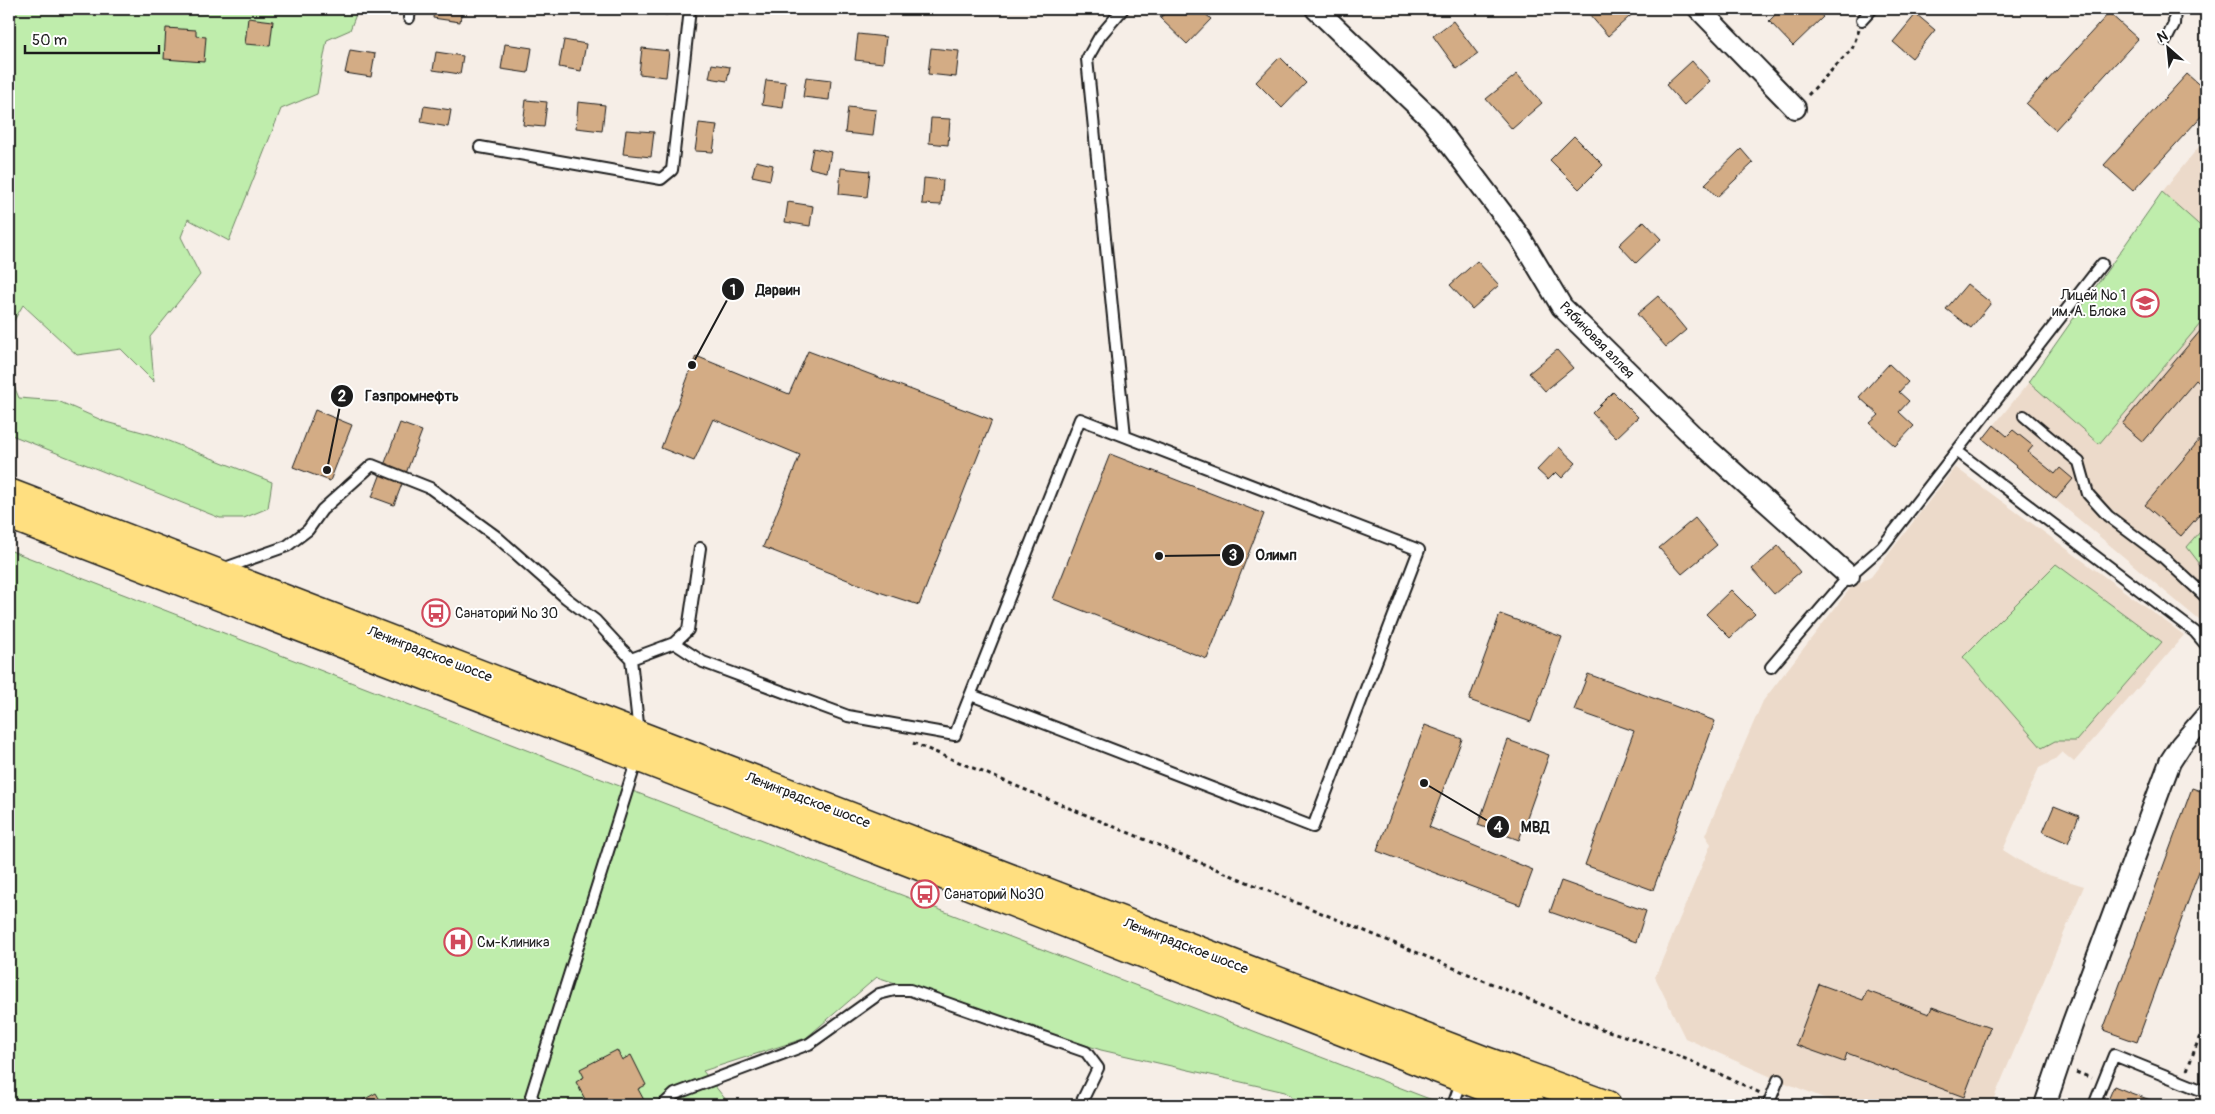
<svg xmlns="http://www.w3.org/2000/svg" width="2215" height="1114" font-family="Pangolin,sans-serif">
<rect width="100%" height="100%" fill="#f6eee7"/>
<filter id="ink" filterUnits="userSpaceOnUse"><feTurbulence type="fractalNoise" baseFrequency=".02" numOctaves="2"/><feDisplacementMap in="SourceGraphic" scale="10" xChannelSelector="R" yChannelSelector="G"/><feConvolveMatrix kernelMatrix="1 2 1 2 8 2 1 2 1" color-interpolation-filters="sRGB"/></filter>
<g filter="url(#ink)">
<path fill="#ecdaca" d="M2206,138V623L2205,625L1983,439L2029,382L2162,192Z
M1955,467L2184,635L2074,762L2062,752L2053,761L2039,768L2003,850L2036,871L2084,886L1991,1105H1842L1778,1080L1685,1038L1655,977L1711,844L1705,835L1763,701L1852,586L1871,577Z"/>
<path fill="#bfedac" stroke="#6e8464" d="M9,9H358L350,30L327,40L317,94L281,109L229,241L188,219L181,237L200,275L150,337L154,382L121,349L77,355L23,305L9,329Z
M2162,192L2206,231V317L2099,444L2029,382Z
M9,374L19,398L58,401L106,422L153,435L272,482L268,508L244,518H220L9,434Z
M2206,525V572L2187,547Z
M9,550L1445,1105H1302L1285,1092L1101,1050L877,977L806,1038L703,1071L730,1105H9Z
M2056,564L2162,642L2076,741H2055L2042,748L1963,657Z"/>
<path fill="#d3ac85" stroke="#1c1c1c" d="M434,9H462L460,22L433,18Z
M644,9H668L667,15L644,11Z
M1170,9H1200L1211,19L1187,44L1160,18Z
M1594,9H1638L1608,36L1589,14Z
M1781,9H1815L1823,17L1793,46L1769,21Z
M2109,13L2138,39L2055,130L2026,104Z
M1916,14L1935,30L1912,58L1893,42Z
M248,18L273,21L270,46L245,44Z
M1453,21L1478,54L1457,69L1433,36Z
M166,28L196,30V36L206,37L204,62L164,59Z
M858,34L886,37L883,63L855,60Z
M564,40L586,44L581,71L559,67Z
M505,44L532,48L528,73L501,69Z
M642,48L669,51L666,77L639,74Z
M931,48L959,51L956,77L928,74Z
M350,50L375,54L371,77L345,73Z
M436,52L463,56L460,74L433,70Z
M1280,57L1306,83L1282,108L1256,82Z
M1692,61L1710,81L1684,105L1666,85Z
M712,64L730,67L727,81L709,78Z
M1517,74L1542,103L1512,129L1486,99Z
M2187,74L2206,91V111L2133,191L2104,165Z
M806,77L831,80L829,100L803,97Z
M766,80L786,82L783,108L762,105Z
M526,100L547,102L544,127L523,125Z
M578,102L605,105L602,131L576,128Z
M424,106L451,110L448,127L421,122Z
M848,107L876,110L873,136L845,133Z
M931,118L950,119L948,145L929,143Z
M699,123L717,125L713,152L695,151Z
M626,130L654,132L651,157L623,154Z
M1574,136L1603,165L1579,189L1550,160Z
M813,148L831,152L827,172L809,168Z
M1741,149L1753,163L1717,197L1705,184Z
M756,161L773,165L770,180L752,176Z
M841,168L870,171L867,197L839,194Z
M924,178L943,180L941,205L922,204Z
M788,202L813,206L810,226L785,222Z
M1644,221L1661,239L1636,263L1619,245Z
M1477,261L1499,285L1472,309L1450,285Z
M1967,284L1991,303L1971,328L1946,309Z
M1658,296L1686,330L1666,347L1637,314Z
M2206,324V389L2196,380L2143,442L2122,424Z
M1557,350L1573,368L1545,391L1529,373Z
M808,351L992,420L919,605L876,591L763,547L800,455L713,419L694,461L661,448L696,356L789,394Z
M1889,364L1908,382L1899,392L1909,401L1899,412L1914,426L1895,446L1870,423L1879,415L1859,397Z
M1613,392L1638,417L1616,438L1592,413Z
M315,410L352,425L330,481L293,467Z
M400,423L422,431L394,505L372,497Z
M1994,425L2007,436L2013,430L2033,446L2028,452L2055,474L2060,468L2073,479L2056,499L1983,439Z
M2206,432V507L2181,536L2145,505Z
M1559,447L1576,463L1562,478L1556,472L1548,480L1537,470Z
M1110,454L1264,514L1207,659L1053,599Z
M1695,518L1717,545L1682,574L1659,548Z
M1778,546L1800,572L1774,594L1752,569Z
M1731,590L1755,614L1730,638L1706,614Z
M1500,614L1562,637L1531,722L1469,700Z
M1588,674L1715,721L1653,890L1585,865L1634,731L1574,710Z
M1425,725L1462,739L1429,827L1533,870L1520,905L1377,851Z
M1508,740L1549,755L1519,840L1478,825Z
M2192,788L2206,793V852L2137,1042L2103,1030Z
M2054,806L2079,816L2068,843L2043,832Z
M1561,881L1646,911L1636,942L1550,912Z
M1819,984L1863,1000L1867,991L1929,1014L1932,1007L1990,1028L1964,1097L1847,1053L1844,1062L1796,1045Z
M617,1050L622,1060L631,1055L646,1085L638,1089L645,1102L638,1105H588L576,1082L584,1077L580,1069Z
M2114,1086L2131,1093L2164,1105H2106Z
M376,1093L383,1105H354Z"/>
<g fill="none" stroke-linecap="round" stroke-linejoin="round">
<g stroke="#1c1c1c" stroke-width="14">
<path id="service" d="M1123,9L1100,36L1087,59L1125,436
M409,18L410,9
M1862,20L1872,9
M2166,40L2174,24L2175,9
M480,147L661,179L672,170L690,9
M2024,416L2079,462L2088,494L2108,516L2164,558L2206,597
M1958,452L2195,632L2206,645
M222,569L287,546L308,530L322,510L372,465L430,488L497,537L566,598L595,620L631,659L639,733
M674,643L703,662L848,716L955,735L962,716L1080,419L1419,550L1313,827L971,695
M631,659L674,643L688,630L700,548
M1771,667L1849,576L1882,547L2102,264
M537,1105L531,1096L637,759
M663,1105L675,1094L809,1044L879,994L895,990H910L1086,1052L1098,1068L1080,1105
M1453,1105L1462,1080
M1768,1105L1778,1080
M2094,1105L2114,1055L2206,1092"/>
</g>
<g stroke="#1c1c1c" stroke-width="24">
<path id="minor" d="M1316,9L1431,119L1520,237L1562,307L1693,436L1849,576
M1699,9L1795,108
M2045,1105L2072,1025L2170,762L2181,745L2206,716"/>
</g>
<g stroke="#1c1c1c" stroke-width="31">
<path id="trunk" d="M9,493L1483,1060L1607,1105
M9,515L933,871L1531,1105"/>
</g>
<path stroke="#1c1c1c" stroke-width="3" stroke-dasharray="4 4" stroke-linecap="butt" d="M1808,95L1852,49L1859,30
M2206,556L2200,564L2206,572
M913,743L1598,1028C1655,1044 1706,1067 1760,1093
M2187,1070L2206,1020
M2076,1072L2091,1078
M1782,1101L1797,1105"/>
<use href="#service" stroke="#fff" stroke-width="10"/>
<use href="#minor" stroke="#fff" stroke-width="20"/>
<use href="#trunk" stroke="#ffdf80" stroke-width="28"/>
</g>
</g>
<defs>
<g id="school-ring" transform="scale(1.4375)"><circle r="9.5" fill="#fff" stroke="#d1495b" stroke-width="1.5"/><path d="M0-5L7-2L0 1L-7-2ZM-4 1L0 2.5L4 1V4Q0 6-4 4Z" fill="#d1495b"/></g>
<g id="bus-ring" transform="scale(1.4375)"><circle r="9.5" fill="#fff" stroke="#d1495b" stroke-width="1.5"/><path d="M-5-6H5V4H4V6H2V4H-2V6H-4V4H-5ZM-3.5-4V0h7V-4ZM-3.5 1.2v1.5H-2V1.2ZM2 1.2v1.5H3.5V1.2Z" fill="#d1495b"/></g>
<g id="hospital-ring" transform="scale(1.4375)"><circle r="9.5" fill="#fff" stroke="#d1495b" stroke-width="1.5"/><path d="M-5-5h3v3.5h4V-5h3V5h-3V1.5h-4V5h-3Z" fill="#d1495b"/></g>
</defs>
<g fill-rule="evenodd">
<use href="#school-ring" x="2145" y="303"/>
<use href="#bus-ring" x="436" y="613"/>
<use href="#bus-ring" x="925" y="894"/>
<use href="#hospital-ring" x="458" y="942"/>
</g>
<g text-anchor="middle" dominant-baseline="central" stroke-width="4" stroke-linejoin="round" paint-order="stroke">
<g font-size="14" fill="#1c1c1c" stroke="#fff" text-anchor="start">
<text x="2126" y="295" text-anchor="end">Лицей № 1<tspan x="2126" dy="16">им. А. Блока</tspan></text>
<text x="455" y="613">Санаторий № 30</text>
<text x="944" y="894">Санаторий №30</text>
<text x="477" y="942">См-Клиника</text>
</g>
<g font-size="14" fill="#1c1c1c" stroke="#fff">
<text transform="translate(1597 340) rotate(46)">Рябиновая аллея</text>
<text transform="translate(430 654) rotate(21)">Ленинградское шоссе</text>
<text transform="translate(808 800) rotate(21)">Ленинградское шоссе</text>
<text transform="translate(1186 946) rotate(21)">Ленинградское шоссе</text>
</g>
</g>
<path fill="none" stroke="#1c1c1c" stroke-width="2" d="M692 365L733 289M327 470L342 396M1159 556L1233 555M1424 783L1498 827"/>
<g fill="#1c1c1c" stroke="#fff" stroke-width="2">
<circle cx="692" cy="365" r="5"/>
<circle cx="327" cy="470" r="5"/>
<circle cx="1159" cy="556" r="5"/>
<circle cx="1424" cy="783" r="5"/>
<circle cx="733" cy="289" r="12"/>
<circle cx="342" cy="396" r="12"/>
<circle cx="1233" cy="555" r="12"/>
<circle cx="1498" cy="827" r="12"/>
</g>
<g font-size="15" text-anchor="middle" font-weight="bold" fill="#fff">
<text x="733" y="295">1</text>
<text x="342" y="401">2</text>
<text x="1233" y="560">3</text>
<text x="1498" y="832">4</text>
</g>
<g font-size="15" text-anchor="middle" font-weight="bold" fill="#1c1c1c" stroke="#fff" stroke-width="4" stroke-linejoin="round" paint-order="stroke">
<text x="778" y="295">Дарвин</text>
<text x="412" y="401">Газпромнефть</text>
<text x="1276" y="560">Олимп</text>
<text x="1535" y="832">МВД</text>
</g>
<rect width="2215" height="1114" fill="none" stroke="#fff" stroke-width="30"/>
<rect x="15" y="15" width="2185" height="1084" fill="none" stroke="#1c1c1c" stroke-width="2" filter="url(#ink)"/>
<g transform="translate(2168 48) rotate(333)" stroke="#ffffff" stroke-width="4" paint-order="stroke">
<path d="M0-4L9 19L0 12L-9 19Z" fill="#1c1c1c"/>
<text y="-8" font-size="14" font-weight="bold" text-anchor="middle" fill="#1c1c1c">N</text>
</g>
<path d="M25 45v8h134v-8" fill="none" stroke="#1c1c1c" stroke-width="2.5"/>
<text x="32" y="45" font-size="15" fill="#1c1c1c" stroke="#ffffff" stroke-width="4" paint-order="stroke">50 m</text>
</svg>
